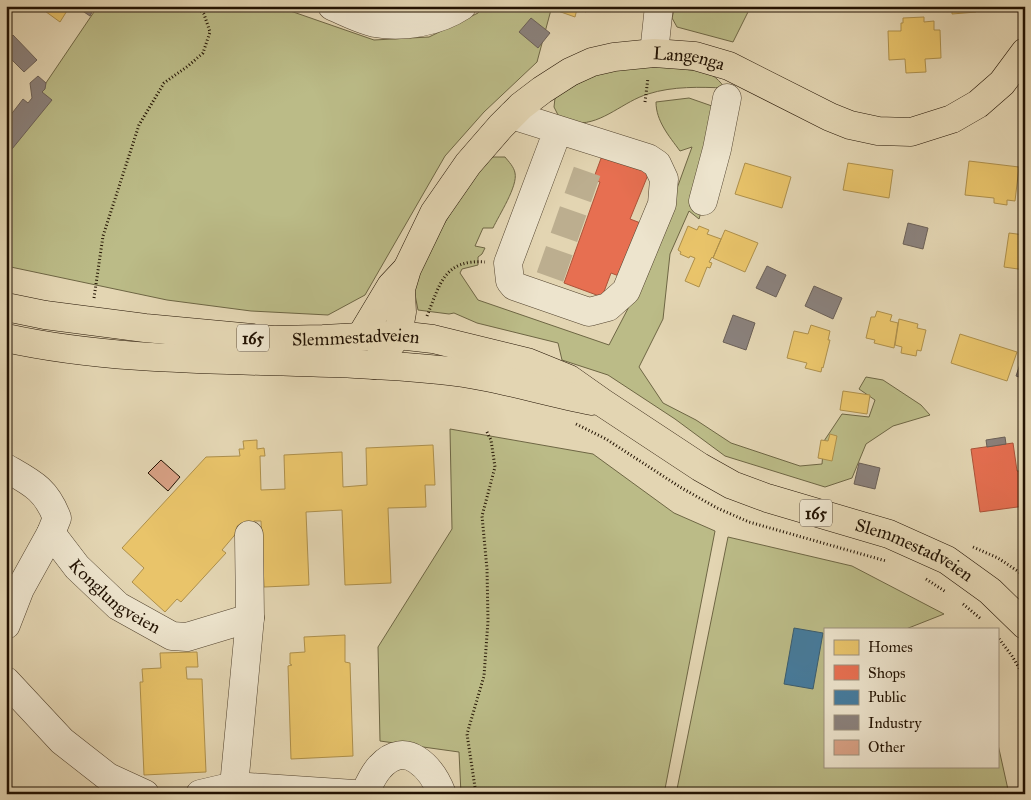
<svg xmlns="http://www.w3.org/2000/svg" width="1031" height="800" font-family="'IM FELL Great Primer',serif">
<rect width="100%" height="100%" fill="#e3d5b2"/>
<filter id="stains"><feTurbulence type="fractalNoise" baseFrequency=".004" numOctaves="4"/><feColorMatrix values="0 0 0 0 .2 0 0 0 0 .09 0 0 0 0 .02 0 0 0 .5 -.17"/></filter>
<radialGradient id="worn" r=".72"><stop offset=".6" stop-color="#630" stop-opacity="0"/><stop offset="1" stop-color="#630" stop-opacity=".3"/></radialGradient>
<path fill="#bbbb87" stroke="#6e6644" d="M98,6H276L374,40L429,37L478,13L484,6H552L537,62L484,112L445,156L365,295L328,315L251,311L167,300L6,266V142Z
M675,6H751L733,42L677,27L672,18Z
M654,53C659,57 666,65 673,67C697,74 707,64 725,88C700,87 673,86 648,94C624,101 603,124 577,123C571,123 564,119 559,117L554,107L555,98C585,76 619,66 654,53Z
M689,98L712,106L716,160L699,219L689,211L670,254L663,319L639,367L663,403L696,420L731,443L800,466L822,464L824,441L842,414L869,417L875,400L859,389L866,377L883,380L921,405L930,415L893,426L866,444L852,478L825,487L725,456L675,419L608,375L562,360L558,343L477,323L454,313L449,314L418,310L414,289L425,255L480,165L492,157H505C509,162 514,167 515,173C518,186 499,215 493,228H483L475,246L485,248L482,254L478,257V265L462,269L460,273L478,300L609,345L646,274L692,147L680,151C669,136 656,121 656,102Z
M450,429L593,454L674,513L715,531L664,794H461L459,752L380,741L378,647L452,529Z
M728,537L852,566L944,614L906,629H825V766H997V740L1009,794H676Z"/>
<path fill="#e9c46a" stroke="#ad8f4b" d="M38,6H70L60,22Z
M559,6H588L586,12L577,9L575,17L558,11Z
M952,6H976V12L952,14Z
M924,17V22L934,21V30H940L941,58L925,59L926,72L906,73L905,59L889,60L888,31H901V23H903V18Z
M969,161L1019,167L1015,201L1007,200V205L994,203V198L965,195Z
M745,163L791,177L782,208L735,194Z
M848,163L893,170L889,198L843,190Z
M688,226L697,230L699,226L709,230L707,234L721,239L713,258L712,257L709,262L712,263L710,268L707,267L699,287L685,281L695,258L690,256L689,258L680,254L681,252L678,250Z
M725,230L758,243L745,272L713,258Z
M1009,233L1025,235V270L1004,267Z
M877,311L892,315L890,321L898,323L894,348L874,343L875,340L866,338L871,317H875Z
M899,319L918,324L917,328L926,330L921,351L917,350L916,356L901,353L902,347L895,345Z
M811,325L830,331L828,340H830L823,368L822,367L821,372L805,368L807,363L787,358L794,331L808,334Z
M960,334L1017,352L1007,381L951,363Z
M843,391L870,395L867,414L840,410Z
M830,434L837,436L832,461L818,458L821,440L828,441Z
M257,440V449L264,448L265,456H260L261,490L285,489L284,455L342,452L343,487L367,485L366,448L433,445L435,485H425L426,507L388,508L391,583L345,585L342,510L306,512L309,585L264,587L261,521H254L255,527L237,526L239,530L222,550L226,553L181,602L177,599L165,612L132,582L144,568L122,548L206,457L240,456L239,449H244L243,441Z
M345,635V662L350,663L353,756L291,759L288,666L292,665L290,664V653L305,652L304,637Z
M197,652L198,667H186L187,679H202L206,772L144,775L140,682H143L142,669L161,668L160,653Z"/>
<path fill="#e76f51" stroke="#ac5339" d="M603,153L650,170L630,219L646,225L627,279L611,273L602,297L564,283L600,182L593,180Z
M1013,443L1017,471H1020L1022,477L1025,506L980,512L971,449Z"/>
<path fill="#457b9d" stroke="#3a5c6e" d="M794,628L823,633L813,689L784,684Z"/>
<path fill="#8a817c" stroke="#6b6057" d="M75,6H95L90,16Z
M531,18L550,33L538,48L519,32Z
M13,35L37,60L24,72L6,54V42Z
M38,76L46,83L45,89L42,92L52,100L12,149L6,145V121L23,99L28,103L32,98L30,83Z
M1023,138H1025V161L1020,160Z
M908,223L928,228L923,249L903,244Z
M767,266L786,275L776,297L756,288Z
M814,286L842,298L833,319L805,306Z
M733,315L755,323L746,350L723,342Z
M1024,352H1025V379L1016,376Z
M1005,437L1006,444L987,447L986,440Z
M859,463L880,468L875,489L854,484Z"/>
<path fill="#d8a185" stroke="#221202" d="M161,460L180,477L168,491L148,473Z"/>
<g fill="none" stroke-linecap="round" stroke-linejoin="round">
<path stroke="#bcae8f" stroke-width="28" stroke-dasharray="28 14" stroke-linecap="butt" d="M550,277L590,163"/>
<g stroke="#52432e" stroke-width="29">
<g id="minor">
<path d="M332,6C345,12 361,20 375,23C403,28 438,22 462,6"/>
<path d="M654,53L659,6"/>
<path d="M512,115L648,158L657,164L664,179L662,204L626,291L608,307L589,312L514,286L510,281L508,263L558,130"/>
<path d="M703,201L717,149L727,98"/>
<path d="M6,468C32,483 46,489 57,518L51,533L20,589L6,625"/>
<path id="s1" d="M51,533L77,567L118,606L172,636L187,637L250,618"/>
<path d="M6,681L62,741L108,777L145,794"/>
<path d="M234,786L250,618L249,535"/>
<path d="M200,794L234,786L354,794"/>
<path d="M364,794C369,785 373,774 380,767C406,738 432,768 442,794"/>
</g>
</g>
<g stroke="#221202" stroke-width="29">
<g id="major">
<path id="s2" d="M6,307L45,315L145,328L273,340L323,339L398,335L433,339L527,362L569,379L603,403L700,467L732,485L767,498L889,534L947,560L990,591L1025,625"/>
<path d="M361,336L391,286L406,270"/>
<path d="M6,338C147,369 297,355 440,370C493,375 540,391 592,401"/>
<path id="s3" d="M374,365L398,335L402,312L401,289L407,269L434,213L468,164L501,126L521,106L542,90L570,72L592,62L614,57L654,53L695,56L729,66L830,117L850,125L878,131L911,132L952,119L978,104L1002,83L1025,52"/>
</g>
</g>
<path stroke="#221202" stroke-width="3" stroke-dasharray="1 2.5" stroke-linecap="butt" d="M645,102L648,78
M94,298L103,236L139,125L164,83L188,66L203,53L210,32L204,14L196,6
M427,316C440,284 444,259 485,262
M576,424L606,439L680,487L717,508L749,522L886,561
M973,547L998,558L1025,576
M926,579L946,592
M963,604L981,619
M997,636L1012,656L1025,678
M476,794L467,734L484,676L488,621L487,569L482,516L495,467L491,440L486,430"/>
<use href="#minor" stroke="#ede4cd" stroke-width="28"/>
<use href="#major" stroke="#e3d5b2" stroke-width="28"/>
</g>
<g text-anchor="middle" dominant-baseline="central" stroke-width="5" stroke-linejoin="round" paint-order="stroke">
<g fill="#ede4cd" stroke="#5f513f" stroke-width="1">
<rect x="237" y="324.5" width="32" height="27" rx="4"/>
<rect x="800" y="499.5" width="32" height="27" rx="4"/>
</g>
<g font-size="16" font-weight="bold" fill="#221202">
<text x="253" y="338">165</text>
<text x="816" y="513">165</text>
</g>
<g font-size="18" fill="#221202" stroke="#ede4cd">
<text stroke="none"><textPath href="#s3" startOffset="488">Langenga</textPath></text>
<text stroke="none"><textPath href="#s2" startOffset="352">Slemmestadveien</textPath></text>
<text stroke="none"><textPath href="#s2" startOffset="960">Slemmestadveien</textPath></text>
<text stroke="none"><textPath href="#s1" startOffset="91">Konglungveien</textPath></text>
</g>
</g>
<rect width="1031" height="800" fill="none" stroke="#e3d5b2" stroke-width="25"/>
<rect x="8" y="8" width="1016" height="785" fill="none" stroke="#221202" stroke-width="2.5"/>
<rect x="12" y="12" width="1006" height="775" fill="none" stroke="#221202"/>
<rect x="824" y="628" width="175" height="140" fill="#ede4cd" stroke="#9c907c"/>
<rect x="834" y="640" width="25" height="15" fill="#e9c46a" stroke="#9c907c"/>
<text x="868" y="652" font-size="15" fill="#221202">Homes</text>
<rect x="834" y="665" width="25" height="15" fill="#e76f51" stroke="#9c907c"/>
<text x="868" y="678" font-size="15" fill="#221202">Shops</text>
<rect x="834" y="690" width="25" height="15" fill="#457b9d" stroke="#9c907c"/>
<text x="868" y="702" font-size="15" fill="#221202">Public</text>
<rect x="834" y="715" width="25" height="15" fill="#8a817c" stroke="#9c907c"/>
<text x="868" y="728" font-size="15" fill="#221202">Industry</text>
<rect x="834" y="740" width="25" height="15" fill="#d8a185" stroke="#9c907c"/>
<text x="868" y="752" font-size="15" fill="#221202">Other</text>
<rect width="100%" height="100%" filter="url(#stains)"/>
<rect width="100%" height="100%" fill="url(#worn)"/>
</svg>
